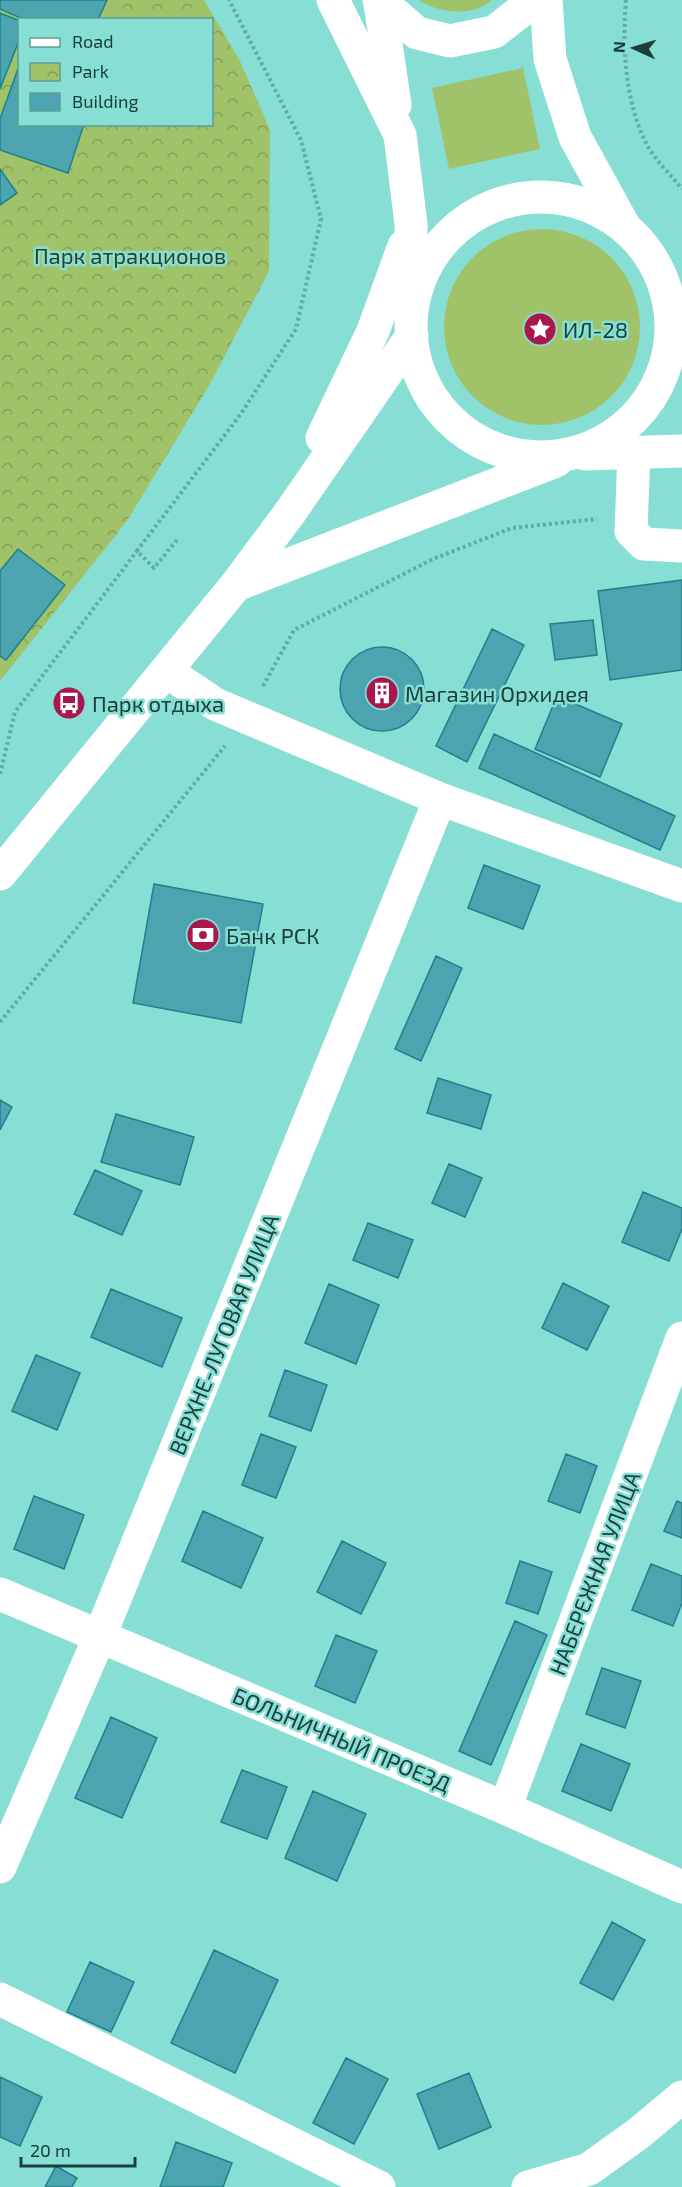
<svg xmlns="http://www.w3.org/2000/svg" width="682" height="2187" font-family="'Exo 2',sans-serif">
<defs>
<pattern id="park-crowns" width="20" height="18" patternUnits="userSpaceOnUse" patternTransform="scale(1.5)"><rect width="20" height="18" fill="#a0c369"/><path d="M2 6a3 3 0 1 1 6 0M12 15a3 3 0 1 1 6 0" fill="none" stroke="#82a058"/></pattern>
</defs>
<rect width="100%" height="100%" fill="#87ded4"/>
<path fill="#a0c369" d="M419,0H492C472,17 440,14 419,0Z
M523,68L540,149L449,169L432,88Z
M444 327a98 98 0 1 1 196 0a98 98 0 1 1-196 0Z"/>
<path fill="url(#park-crowns)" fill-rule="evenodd" d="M0,0H204L240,61L270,130L269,271L210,384L127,521L0,681ZM20,20H212V124H20Z"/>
<path fill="#4ba4af" stroke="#20808b" stroke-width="1.5" d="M0,0H107L98,20H25L0,9Z
M0,13L20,21V38L0,89Z
M20,63V124H84L68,173L0,150V119Z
M0,169L17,193L0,205Z
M18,549L65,585L6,660L0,656V571Z
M682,580V670L610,680L598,591Z
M593,620L597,655L555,660L550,624Z
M492,629L524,645L467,762L436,746Z
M340 689a42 42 0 1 1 84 0a42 42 0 1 1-84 0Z
M557,696L622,724L600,777L535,749Z
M494,734L675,816L660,850L479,768Z
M484,865L540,886L523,929L468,908Z
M154,884L263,904L241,1023L133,1003Z
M436,956L462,968L421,1061L395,1049Z
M438,1078L491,1095L481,1129L427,1113Z
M0,1100L12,1107L0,1130Z
M116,1114L194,1137L180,1185L101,1162Z
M449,1164L482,1178L465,1217L432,1203Z
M95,1170L142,1191L122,1235L74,1214Z
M643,1192L682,1208V1229L669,1261L622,1242Z
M368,1223L413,1240L398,1278L353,1260Z
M563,1283L609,1306L587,1350L542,1328Z
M329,1284L379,1305L356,1364L305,1343Z
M111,1289L182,1318L162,1367L91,1337Z
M36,1355L80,1373L57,1430L12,1411Z
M285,1370L327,1385L311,1431L269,1416Z
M261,1434L296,1447L276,1498L242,1485Z
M566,1454L597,1466L580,1513L548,1501Z
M34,1496L84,1515L64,1569L14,1549Z
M677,1501L682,1503V1538L664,1531Z
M203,1511L263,1538L241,1588L182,1561Z
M342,1541L386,1563L361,1614L317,1592Z
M520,1561L552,1572L538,1614L506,1603Z
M651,1564L682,1576V1603L673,1626L632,1610Z
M515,1621L547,1635L491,1765L459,1751Z
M336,1635L377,1651L355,1703L315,1686Z
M602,1668L641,1681L625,1728L586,1714Z
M111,1717L157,1738L122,1818L75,1798Z
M581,1744L630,1764L611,1811L562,1791Z
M242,1770L287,1787L267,1839L221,1822Z
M313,1791L366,1814L337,1881L285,1858Z
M612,1922L645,1940L613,2000L580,1983Z
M214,1950L278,1980L235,2073L171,2043Z
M90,1962L134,1982L111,2032L67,2012Z
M346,2058L388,2079L354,2144L313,2123Z
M469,2073L491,2127L439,2149L417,2094Z
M0,2077L42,2097L20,2146L0,2137Z
M176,2142L232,2163L223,2187H160Z
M56,2166L77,2178L72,2187H45Z"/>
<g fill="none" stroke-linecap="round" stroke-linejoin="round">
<path stroke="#64aba3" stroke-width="4" stroke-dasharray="3 3" stroke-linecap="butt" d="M626,0C622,47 625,103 647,145C656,161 671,175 682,189
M177,540L154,568L137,551L240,415L296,329L321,219L301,140L229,0
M263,686L294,630L433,559L512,528L597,519
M0,774L15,712L137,551
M0,1022L225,746"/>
<path stroke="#fff" stroke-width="33" d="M634,452L631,531L644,544L682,546
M166,671L215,704L440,799L682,886
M0,1594L505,1808L682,1887
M505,1808L682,1338
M0,1867L99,1638L440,799
M0,1999L379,2187
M528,2187L589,2169L639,2133L682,2097"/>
<path stroke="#fff" stroke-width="33" d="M333,0L400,135L411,224L412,291
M379,0L417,33L450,41L494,32L525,8L529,0
M546,0L550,59L575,137L624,226
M380,3L395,105
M411 327a130 130 0 1 1 260 0a130 130 0 1 1-260 0Z
M322,438L373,331L404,246
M585,454L682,451
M236,585L556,461
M0,874L236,585L289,514L412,336"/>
</g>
<defs>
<g id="sight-disc" transform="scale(1.725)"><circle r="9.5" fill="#a9174d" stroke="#87ded4"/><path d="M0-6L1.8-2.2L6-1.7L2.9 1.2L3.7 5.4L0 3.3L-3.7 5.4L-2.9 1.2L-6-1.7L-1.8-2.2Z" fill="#fff"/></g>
<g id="building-disc" transform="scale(1.725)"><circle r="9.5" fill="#a9174d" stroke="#87ded4"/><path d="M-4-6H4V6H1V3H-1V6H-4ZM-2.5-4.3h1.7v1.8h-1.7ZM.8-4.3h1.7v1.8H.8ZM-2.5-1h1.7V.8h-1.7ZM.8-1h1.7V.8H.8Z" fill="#fff"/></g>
<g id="bus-disc" transform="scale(1.725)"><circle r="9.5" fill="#a9174d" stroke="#87ded4"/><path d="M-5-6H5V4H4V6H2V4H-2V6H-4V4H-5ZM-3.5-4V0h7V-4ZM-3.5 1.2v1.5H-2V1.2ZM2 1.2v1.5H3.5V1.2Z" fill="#fff"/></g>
<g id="bank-disc" transform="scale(1.725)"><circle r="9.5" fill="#a9174d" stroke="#87ded4"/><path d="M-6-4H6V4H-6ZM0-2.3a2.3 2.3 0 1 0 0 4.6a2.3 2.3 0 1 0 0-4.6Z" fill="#fff"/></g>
</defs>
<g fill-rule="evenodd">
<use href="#sight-disc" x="540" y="329"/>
<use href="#building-disc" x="382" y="693"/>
<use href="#bus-disc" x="69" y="703"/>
<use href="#bank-disc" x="203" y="935"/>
</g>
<g text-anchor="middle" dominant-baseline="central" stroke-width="5" stroke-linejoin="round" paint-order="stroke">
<g font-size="22" fill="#32401a" stroke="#87ded4">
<text x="130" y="255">Парк атракционов</text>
</g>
<g font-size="22" fill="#1b403c" stroke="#87ded4" text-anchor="start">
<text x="563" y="329">ИЛ-28</text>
<text x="405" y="693">Магазин Орхидея</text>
<text x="92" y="703">Парк отдыха</text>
<text x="226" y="935">Банк РСК</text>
</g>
<g font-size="22" fill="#1b403c" stroke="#87ded4">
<text transform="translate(223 1334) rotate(-68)">ВЕРХНЕ-ЛУГОВАЯ УЛИЦА</text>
<text transform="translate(594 1573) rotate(-69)">НАБЕРЕЖНАЯ УЛИЦА</text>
<text transform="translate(342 1739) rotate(23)">БОЛЬНИЧНЫЙ ПРОЕЗД</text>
</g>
</g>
<rect x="18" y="18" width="195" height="108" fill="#87ded4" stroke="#5c9f97" stroke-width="1.5"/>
<rect x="30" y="38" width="30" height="9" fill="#ffffff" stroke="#5c9f97" stroke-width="1.5"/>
<text x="72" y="48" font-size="18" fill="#1b403c">Road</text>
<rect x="30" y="63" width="30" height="18" fill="url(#park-crowns)" stroke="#5c9f97" stroke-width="1.5"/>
<text x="72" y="78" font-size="18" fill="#1b403c">Park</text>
<rect x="30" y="93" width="30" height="18" fill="#4ba4af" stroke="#5c9f97" stroke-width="1.5"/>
<text x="72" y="108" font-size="18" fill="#1b403c">Building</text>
<g transform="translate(634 48) rotate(274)" stroke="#87ded4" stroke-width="4.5" paint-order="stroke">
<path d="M0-4.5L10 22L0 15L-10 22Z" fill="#1b403c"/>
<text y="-9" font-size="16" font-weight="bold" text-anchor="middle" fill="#1b403c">N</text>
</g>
<path d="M21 2157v9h114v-9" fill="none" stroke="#1b403c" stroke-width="3"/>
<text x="30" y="2157" font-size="18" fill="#1b403c" stroke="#87ded4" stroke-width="4.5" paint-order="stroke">20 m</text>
</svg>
